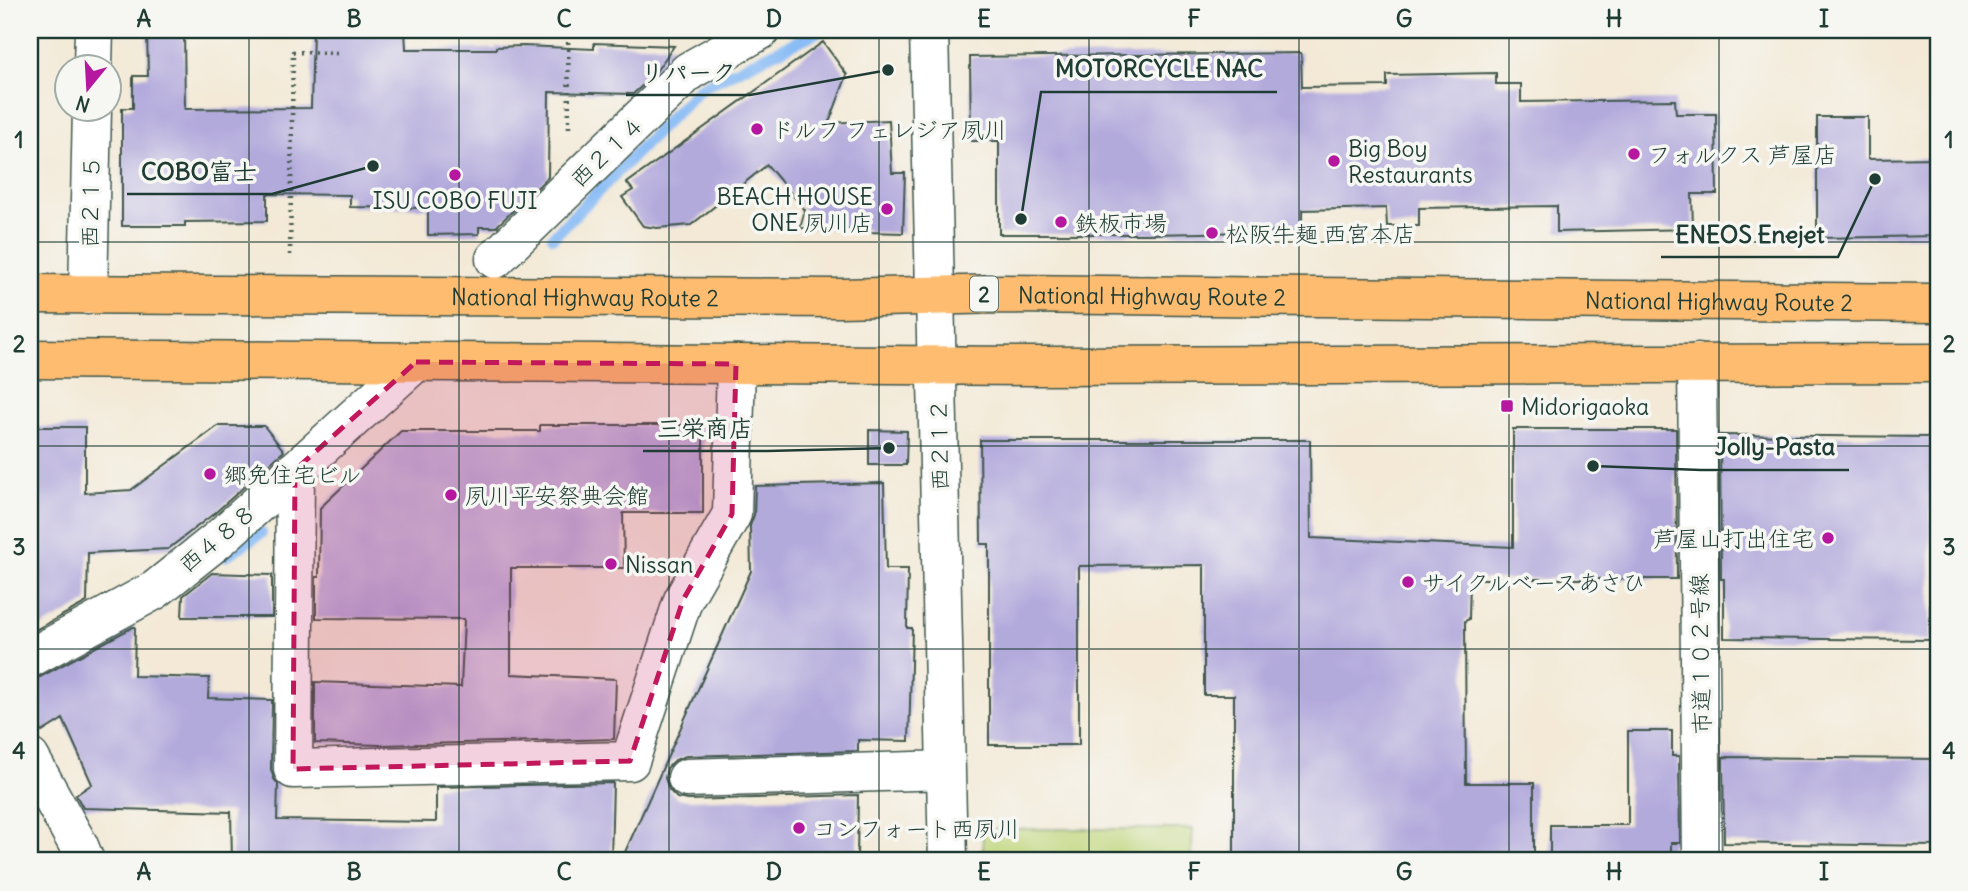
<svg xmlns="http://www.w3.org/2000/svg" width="1968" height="891" font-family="Delius,'Klee One',sans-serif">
<rect width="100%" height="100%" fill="#f6f6f2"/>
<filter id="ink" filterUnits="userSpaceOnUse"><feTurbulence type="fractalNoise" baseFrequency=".0143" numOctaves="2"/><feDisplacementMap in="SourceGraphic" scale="14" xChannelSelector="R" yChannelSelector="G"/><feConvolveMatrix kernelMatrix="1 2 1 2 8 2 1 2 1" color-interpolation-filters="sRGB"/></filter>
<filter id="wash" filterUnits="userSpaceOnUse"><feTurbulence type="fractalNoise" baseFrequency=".00686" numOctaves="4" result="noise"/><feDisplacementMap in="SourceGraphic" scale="28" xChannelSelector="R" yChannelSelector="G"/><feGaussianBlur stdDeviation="1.57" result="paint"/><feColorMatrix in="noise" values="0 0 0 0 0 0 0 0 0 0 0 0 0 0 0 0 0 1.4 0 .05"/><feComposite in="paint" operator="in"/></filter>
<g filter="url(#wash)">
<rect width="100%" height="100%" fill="#f3e9d6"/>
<path fill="#c0d67a" stroke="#708a57" stroke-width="2" d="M982,829H1193L1191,861H984Z"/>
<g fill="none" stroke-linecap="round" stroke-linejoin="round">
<path stroke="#88bbf5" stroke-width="12" d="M553,237L700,88L821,30
M225,556L261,533"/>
</g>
<g id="blocks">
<path fill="#b3aadc" d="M147,30H184L185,109L311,108L313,30H405L406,49H496V47L523,46L594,49V43L674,46L652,77L633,94L549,92L548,177L496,227H479V234L428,235V208L350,207V195L267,194V221L185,222V226H122V108H133V76H148Z
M823,42L847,75L829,123L889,120L892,173H905L903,233L867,232V229L800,228L805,210L767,165L691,225L657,228L643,226L622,197L633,190L627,183Z
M1301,53L1302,87L1387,86V75L1496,73V84H1521V102L1675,100L1676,114H1716L1717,194H1692L1693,229L1557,232V206L1419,208V226H1387L1386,208L1302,210V231L1150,234H999V141H971L970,57Z
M1817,117H1868V159L1938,158V236L1817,238Z
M540,425H703V513H623L624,568H511V674L616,679L614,739L381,745L315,743V682L461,687L464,619L316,618V577H319L320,508L401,431H540Z
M218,426H264L284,451L216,512L168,549L88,553L87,602L30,633V427H85V493L131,490Z
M1513,429H1676L1677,579H1470L1469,619L1465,621L1466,783H1534V857L1437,856V861H1234V695H1204V565L1079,566V745H989V544H981L980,440H1310L1311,538L1513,547Z
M869,430L907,431L906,465H869Z
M1720,435L1931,437L1930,640L1724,638V579H1721Z
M884,483L886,569H908L907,628H912L909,741L858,740V751L686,756L675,760L667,768L665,778L669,790L677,798L688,800L858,795L857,859L720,858V861H621L751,571L750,526L754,515L755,486Z
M212,573L272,575V617H182L183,596Z
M133,627H135L134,676L209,678L208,698L272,700L271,769L274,779L278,784L277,820L436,822V787L613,783L611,861H577V856L482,855V861H232L231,812L83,808L76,795L92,784L63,719L42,732L30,711V680L40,677Z
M1628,731H1672V756H1679L1680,843H1671V861H1550V825H1628Z
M1723,757L1938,759V846L1724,843Z"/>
</g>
</g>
<g filter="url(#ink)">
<use href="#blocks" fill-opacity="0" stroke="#3f574c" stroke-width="2"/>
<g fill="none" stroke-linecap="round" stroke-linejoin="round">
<g stroke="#3f574c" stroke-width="41">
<path id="minor" d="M929,30L948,861
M93,66L94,30
M495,259L689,71L761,30
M88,295L92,108
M1697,363L1702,861
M295,470L293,769L630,761L683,600L732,514L736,364
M30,658L155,590L220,538L416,362
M30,758L79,846L85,861
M687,778L946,770"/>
</g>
<g stroke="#3f574c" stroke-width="41">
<g id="highway">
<path id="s1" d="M30,294L840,298L1003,294L1938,303"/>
<path d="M30,359L1031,366L1938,363"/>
</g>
</g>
<path stroke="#3f574c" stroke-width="4.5" stroke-dasharray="2 5" stroke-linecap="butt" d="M432,30L568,31L569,129
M290,255L293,52L337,53"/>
<use href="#minor" stroke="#fff" stroke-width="38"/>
<use href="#highway" stroke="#fdbc6f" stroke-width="38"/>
</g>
</g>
<path fill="#c2185b" fill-opacity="0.2" stroke="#c2185b" stroke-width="5" stroke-dasharray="14 9" stroke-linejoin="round" d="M416,362L736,364L732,514L683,600L630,761L293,769L295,470Z"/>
<path fill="none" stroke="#1f3d34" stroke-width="2" stroke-opacity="0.55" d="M249,30V861M459,30V861M669,30V861M879,30V861M1089,30V861M1299,30V861M1509,30V861M1719,30V861M30,242H1938M30,446H1938M30,649H1938"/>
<g fill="#b5179e" stroke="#f6f6f2" stroke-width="2.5">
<circle cx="757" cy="129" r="7"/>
<circle cx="1634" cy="154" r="7"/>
<circle cx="1334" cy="161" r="7"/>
<circle cx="455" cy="175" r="7"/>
<circle cx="887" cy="209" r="7"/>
<circle cx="1061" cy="222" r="7"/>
<circle cx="1212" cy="233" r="7"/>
<rect x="1500" y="399" width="14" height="14" rx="3.5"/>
<circle cx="210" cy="474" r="7"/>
<circle cx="451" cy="495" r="7"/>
<circle cx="1828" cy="538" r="7"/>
<circle cx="611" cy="564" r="7"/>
<circle cx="1408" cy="582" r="7"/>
<circle cx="799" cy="828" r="7"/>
</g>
<g text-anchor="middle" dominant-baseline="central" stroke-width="7" stroke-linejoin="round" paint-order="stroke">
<rect fill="#f6f6f2" stroke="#60746d" stroke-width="2" x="970" y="276.5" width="28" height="35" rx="5"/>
<g font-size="21" font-weight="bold" fill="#1f3d34">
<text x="984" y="294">2</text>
</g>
<g font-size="23" fill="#1f3d34" stroke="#f6f6f2" text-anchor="start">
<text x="771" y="129">ドルフ フェレジア夙川</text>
<text x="1348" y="148">Big Boy<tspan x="1348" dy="26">Restaurants</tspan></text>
<text x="1648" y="154">フォルクス 芦屋店</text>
<text x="873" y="196" text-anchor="end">BEACH HOUSE<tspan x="873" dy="26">ONE 夙川店</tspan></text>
<text x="455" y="200" text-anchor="middle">ISU COBO FUJI</text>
<text x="1075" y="222">鉄板市場</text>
<text x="1226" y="233">松阪牛麺 西宮本店</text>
<text x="1521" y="406">Midorigaoka</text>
<text x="224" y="474">郷免住宅ビル</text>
<text x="465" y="495">夙川平安祭典会館</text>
<text x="1814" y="538" text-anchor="end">芦屋山打出住宅</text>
<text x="625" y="564">Nissan</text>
<text x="1422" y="582">サイクルベースあさひ</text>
<text x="813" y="828">コンフォート西夙川</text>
</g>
<g font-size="23" fill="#1f3d34" stroke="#f6f6f2">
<text transform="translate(607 151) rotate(-44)">西２１４</text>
<text transform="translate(90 202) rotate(-89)">西２１５</text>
<text stroke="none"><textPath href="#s1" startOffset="1122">National Highway Route 2</textPath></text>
<text stroke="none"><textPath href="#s1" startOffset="555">National Highway Route 2</textPath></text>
<text stroke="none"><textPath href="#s1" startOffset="1689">National Highway Route 2</textPath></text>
<text transform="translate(939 445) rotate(-91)">西２１２</text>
<text transform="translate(217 538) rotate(-40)">西４８８</text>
<text transform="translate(1700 654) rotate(-91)">市道１０２号線</text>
</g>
</g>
<path fill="none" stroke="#1f3d34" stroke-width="2.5" d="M1021 219L1041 92H1277M888 70L750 95H626M373 166L272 194H127M1875 179L1838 257H1661M889 448L767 451H643M1593 466L1701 470H1849"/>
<g fill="#1f3d34" stroke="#f6f6f2" stroke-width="2.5">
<circle cx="1021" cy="219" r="7"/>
<circle cx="888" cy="70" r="7"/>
<circle cx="373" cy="166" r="7"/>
<circle cx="1875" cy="179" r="7"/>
<circle cx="889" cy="448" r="7"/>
<circle cx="1593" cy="466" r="7"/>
</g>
<g font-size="24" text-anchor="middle" font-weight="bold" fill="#1f3d34" stroke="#f6f6f2" stroke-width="7" stroke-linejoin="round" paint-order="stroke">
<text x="1159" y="77">MOTORCYCLE NAC</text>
<text x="688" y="81">リパーク</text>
<text x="199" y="180">COBO富士</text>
<text x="1750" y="243">ENEOS Enejet</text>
<text x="705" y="437">三栄商店</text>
<text x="1775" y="455">Jolly-Pasta</text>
</g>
<rect width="1968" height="891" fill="none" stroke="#f6f6f2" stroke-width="77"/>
<g transform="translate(88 88) rotate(198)"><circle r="33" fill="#f6f6f2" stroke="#a0aca6" stroke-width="2"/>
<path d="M0-5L12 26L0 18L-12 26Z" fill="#b5179e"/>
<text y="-10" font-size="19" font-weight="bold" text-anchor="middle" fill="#1f3d34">N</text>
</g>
<rect x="38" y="38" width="1892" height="814" fill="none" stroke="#1f3d34" stroke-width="2.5"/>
<g font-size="23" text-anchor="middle" font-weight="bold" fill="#1f3d34">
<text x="144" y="27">A</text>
<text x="354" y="27">B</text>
<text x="564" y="27">C</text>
<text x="774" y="27">D</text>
<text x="984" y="27">E</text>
<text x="1194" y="27">F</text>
<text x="1404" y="27">G</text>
<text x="1614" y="27">H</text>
<text x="1824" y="27">I</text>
<text x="19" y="148">1</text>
<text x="1949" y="148">1</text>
<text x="19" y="352">2</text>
<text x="1949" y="352">2</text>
<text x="19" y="555">3</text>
<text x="1949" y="555">3</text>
<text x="19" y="759">4</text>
<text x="1949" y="759">4</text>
<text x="144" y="880">A</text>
<text x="354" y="880">B</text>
<text x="564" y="880">C</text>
<text x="774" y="880">D</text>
<text x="984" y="880">E</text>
<text x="1194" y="880">F</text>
<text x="1404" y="880">G</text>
<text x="1614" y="880">H</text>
<text x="1824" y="880">I</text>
</g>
</svg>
